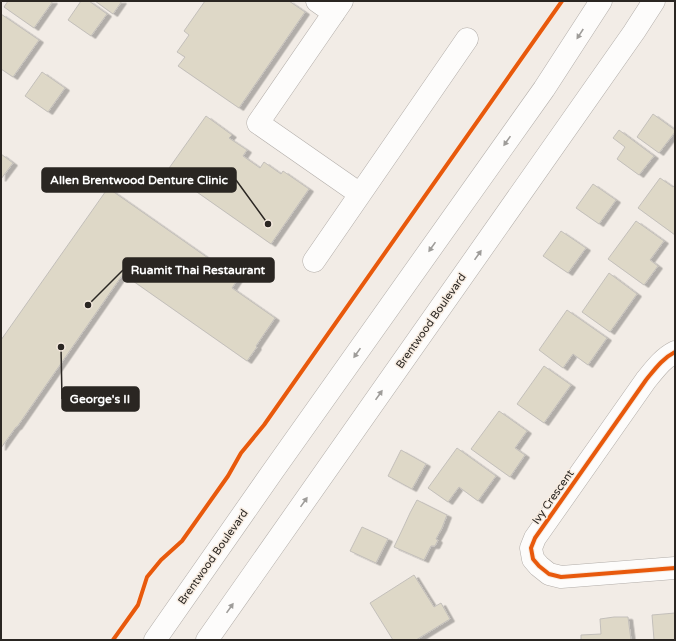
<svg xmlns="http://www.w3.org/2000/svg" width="676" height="641" font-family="'Varela Round',sans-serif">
<defs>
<filter id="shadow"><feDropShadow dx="4.5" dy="2.5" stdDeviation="0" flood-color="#0004"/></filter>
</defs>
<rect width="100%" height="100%" fill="#f2ece6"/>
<path fill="#ded8c7" stroke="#c3bfba" filter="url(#shadow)" d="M8,1H53L34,28L4,7Z
M81,1H89L107,14L91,36L68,20Z
M95,1H122L113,14Z
M205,1H289L305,12L239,108L178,66L185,57L177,52L189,35L184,31Z
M1,14L39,40L13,77L1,69Z
M42,72L65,88L48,112L25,96Z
M653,114L675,130V132L659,153L637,137Z
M206,116L232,135L229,138L247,150L243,156L260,168L264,162L281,174L283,171L309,189L271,244L167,171Z
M619,130L654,156L639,175L617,159L625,147L613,138Z
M1,154L13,163L1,179Z
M660,178L673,187L675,185V235L638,208Z
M593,184L616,200L599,224L576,208Z
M108,188L238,279L232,288L275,318L256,346L257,347L247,361L123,274L17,427H16L1,448V340Z
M636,221L664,241L650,260L658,266L644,285L608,259Z
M561,231L586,248L568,273L543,256Z
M609,273L637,294L610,332L582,312Z
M567,310L607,338L588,365L573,354L563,368L539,350Z
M544,366L571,385L544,423L517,404Z
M499,411L527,431L515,448L525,455L510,477L471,449Z
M457,448L496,476L478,501L459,487L448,502L428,488Z
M401,450L426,464L412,489L388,476Z
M417,500L447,515L442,528L436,539L438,540L435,546H431L424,560L394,547L404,526L410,513Z
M362,527L388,539L376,563L350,551Z
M414,575L434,607L441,603L450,619L416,640H393L370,603Z
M675,613V640H654L652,615Z
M614,617H628L631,640H581V635L601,634L600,619Z"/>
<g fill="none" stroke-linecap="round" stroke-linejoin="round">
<g stroke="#b2ada9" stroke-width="23">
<path id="minor" d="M317,1L334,13
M342,1L258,123L360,194
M314,261L467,39
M675,352C663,358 655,369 646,380L535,538L531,548L533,559L539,566L549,574L561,577L675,568"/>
</g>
<g stroke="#b2ada9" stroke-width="23">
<path id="major" d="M155,640L273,471L544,89L601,1
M207,640L634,32L654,1"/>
</g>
<use href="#minor" stroke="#fdfcfb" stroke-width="22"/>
<use href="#major" stroke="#fdfcfb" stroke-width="22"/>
<g stroke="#f7ece1" stroke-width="6">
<path id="cycleway" d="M675,352C663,358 655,369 646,380L535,538L531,548L533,559L539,566L549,574L561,577L675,568
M113,640L138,605L147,577L161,560L182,541L228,476L241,453L264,425L562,1"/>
</g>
<use href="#cycleway" stroke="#e8590c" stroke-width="4"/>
</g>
<defs><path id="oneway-solid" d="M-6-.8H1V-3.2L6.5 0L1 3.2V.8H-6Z"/></defs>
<g fill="#9e9c99">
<use href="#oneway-solid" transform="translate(580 34) rotate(123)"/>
<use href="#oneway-solid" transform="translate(507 141) rotate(125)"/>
<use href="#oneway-solid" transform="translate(432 247) rotate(125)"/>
<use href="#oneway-solid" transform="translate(478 255) rotate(-55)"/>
<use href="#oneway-solid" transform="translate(357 353) rotate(125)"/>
<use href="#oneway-solid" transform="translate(379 395) rotate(-55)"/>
<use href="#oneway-solid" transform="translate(304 502) rotate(-55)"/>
<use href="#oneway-solid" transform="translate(230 608) rotate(-55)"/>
</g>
<g text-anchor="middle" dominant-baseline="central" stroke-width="3" stroke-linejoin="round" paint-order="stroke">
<g font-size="11" fill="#2a2622" stroke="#f7ece1">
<text transform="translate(431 321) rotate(-55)">Brentwood Boulevard</text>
<text transform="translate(553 497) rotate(-55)">Ivy Crescent</text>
<text transform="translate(213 557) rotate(-55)">Brentwood Boulevard</text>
</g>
</g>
<path fill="none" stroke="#2a2622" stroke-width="1.5" d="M268 224L236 180M88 305L123 270M61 347L62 399"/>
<g fill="#2a2622" stroke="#f7ece1" stroke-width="1.5">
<circle cx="268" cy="224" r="4"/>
<circle cx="88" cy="305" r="4"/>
<circle cx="61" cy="347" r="4"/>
</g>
<g fill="#2a2622" stroke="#2a2622" stroke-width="1.5">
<rect x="42" y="168" width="194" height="24" rx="4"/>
<rect x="123" y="258" width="151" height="24" rx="4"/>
<rect x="62" y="387" width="77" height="24" rx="4"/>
</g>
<g font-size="12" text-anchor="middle" font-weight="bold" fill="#fff">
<text x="139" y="184">Allen Brentwood Denture Clinic</text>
<text x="198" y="274">Ruamit Thai Restaurant</text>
<text x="100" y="403">George's II</text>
</g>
<rect width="676" height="641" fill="none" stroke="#2a2622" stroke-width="4"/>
</svg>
